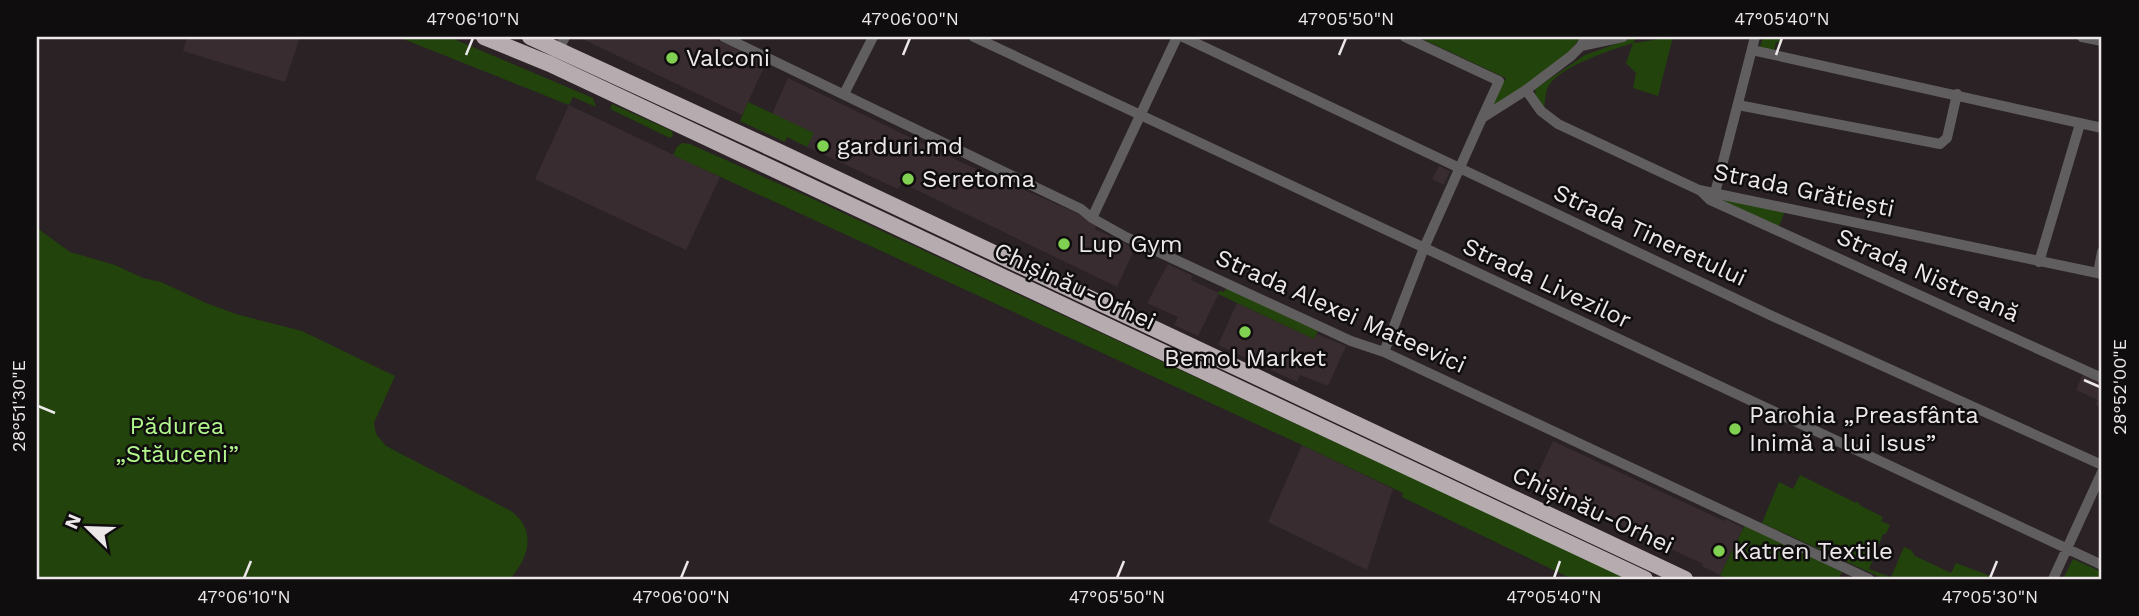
<svg xmlns="http://www.w3.org/2000/svg" width="2139" height="616" font-family="'Work Sans',sans-serif">
<rect width="100%" height="100%" fill="#2a2225"/>
<path fill="#392c30" d="M187,37H300L285,82L183,51Z
M578,37H711L766,63L742,115Z
M788,78L965,164L1061,206L1085,217L1096,226L1095,229L1135,248L1117,287L902,183L898,189L807,147L813,133L772,114Z
M569,105L720,177L686,250L535,179Z
M1439,166L1450,171L1444,185L1432,179Z
M1168,264L1193,276L1191,280L1219,293L1198,336L1174,325L1178,317L1147,303Z
M1237,303L1314,339L1317,334L1346,346L1328,386L1300,375L1297,382L1218,345Z
M2083,373L2102,381V408L2095,405L2098,400L2076,390Z
M1553,441L1724,521L1726,519L1743,528L1720,575L1702,566L1703,564L1533,484Z
M1302,445L1393,489L1367,570L1268,522Z"/>
<path fill="#22430c" d="M398,37H449L593,98L596,107L573,97L569,105Z
M1418,37H1580C1569,60 1511,94 1489,109L1506,78Z
M1635,37L1634,43L1673,37H1708L1697,39L1673,37L1658,96L1633,88L1636,73L1626,63L1633,43C1611,50 1558,67 1548,87C1545,93 1545,103 1544,110L1536,98L1535,89L1585,55Z
M1763,37H1783L1782,43L1776,42L1774,51L1760,47Z
M748,102L814,133L807,147L787,137L785,142L740,121Z
M612,104L672,131L673,136L670,138L610,109Z
M682,143L690,144L811,198L1629,579H1572L1402,497L1403,493L1302,445L673,155L677,147Z
M1711,198L1785,211L1779,226Z
M37,228L70,252L115,265L143,278L161,282L206,303L236,314L302,331L395,376L374,423L376,434L386,446L511,511C537,530 529,558 510,579H37Z
M1226,288L1318,331L1314,339L1218,294L1219,291L1224,292Z
M1800,475L1856,503L1857,501L1861,506L1883,517L1881,521L1890,525L1886,534H1883L1869,569L1891,577L1904,547L1911,550L1915,556L1951,573L1956,563L1998,579H1884L1762,523L1779,482L1793,489Z
M1745,525L1842,572L1838,579H1728L1720,575Z
M2073,559L2102,572V579H2063Z"/>
<g fill="none" stroke-linecap="round" stroke-linejoin="round">
<path stroke="#615e5f" stroke-width="10" d="M724,37L1081,209L1092,218L1126,237L1351,341L1384,352L1869,579
M974,37L2102,565
M1183,37L1770,315L2102,465
M1405,37L1499,81L1482,118
M2082,37L2102,41
M1581,46L1623,37
M559,49L565,37
M1752,50L2102,128
M1526,90L1541,111L1558,124L1699,190L2102,274
M844,94L873,37
M1738,105L1940,144L1947,138L1957,94
M1700,190L1710,200L2102,378
M1715,193L1755,37
M1092,218L1177,37
M2039,262L2080,124
M2098,273L2102,252
M1384,352L1424,248L1482,118L1526,90L1571,56L1581,46L1586,37
M2053,579L2102,472"/>
<path stroke="#b6acaf" stroke-width="16" d="M484,37L550,64L1645,579
M530,37L784,154L1685,579"/>
</g>
<path fill="none" stroke="#ece7e9" stroke-width="2.5" d="M466,55L473,38M903,55L910,38M1339,55L1346,38M1776,55L1782,38M2084,380L2100,387M38,406L55,413M244,578L251,561M681,578L688,561M1117,578L1124,561M1554,578L1560,561M1990,578L1997,561"/>
<g fill="#80d051" stroke="#100d0e" stroke-width="2.5">
<circle cx="672" cy="58" r="7"/>
<circle cx="823" cy="146" r="7"/>
<circle cx="908" cy="179" r="7"/>
<circle cx="1064" cy="244" r="7"/>
<circle cx="1245" cy="332" r="7"/>
<circle cx="1735" cy="429" r="7"/>
<circle cx="1719" cy="551" r="7"/>
</g>
<g text-anchor="middle" dominant-baseline="central" stroke-width="5" stroke-linejoin="round" paint-order="stroke">
<g font-size="24" fill="#ece7e9" stroke="#100d0e" text-anchor="start">
<text x="686" y="58">Valconi</text>
<text x="837" y="146">garduri.md</text>
<text x="922" y="179">Seretoma</text>
<text x="1078" y="244">Lup Gym</text>
<text x="1245" y="358" text-anchor="middle">Bemol Market</text>
<text x="1749" y="415">Parohia „Preasfânta<tspan x="1749" dy="28">Inimă a lui Isus”</tspan></text>
<text x="1733" y="551">Katren Textile</text>
</g>
<g font-size="24" fill="#ece7e9" stroke="#100d0e">
<text transform="translate(1804 190) rotate(12)">Strada Grătiești</text>
<text transform="translate(1650 235) rotate(25)">Strada Tineretului</text>
<text transform="translate(1928 275) rotate(24)">Strada Nistreană</text>
<text transform="translate(1547 283) rotate(25)">Strada Livezilor</text>
<text transform="translate(1075 286) rotate(25)">Chișinău-Orhei</text>
<text transform="translate(1341 311) rotate(24)">Strada Alexei Mateevici</text>
<text transform="translate(1593 510) rotate(25)">Chișinău-Orhei</text>
</g>
<g font-size="24" fill="#b2f88d" stroke="#100d0e">
<text x="177" y="426">Pădurea<tspan x="177" dy="28">„Stăuceni”</tspan></text>
</g>
</g>
<rect width="2139" height="616" fill="none" stroke="#100d0e" stroke-width="77"/>
<g transform="translate(88 528) rotate(293)" stroke="#100d0e" stroke-width="5" paint-order="stroke">
<path d="M0-5L12 26L0 18L-12 26Z" fill="#ece7e9"/>
<text y="-10" font-size="19" font-weight="bold" text-anchor="middle" fill="#ece7e9">N</text>
</g>
<rect x="38" y="38" width="2062" height="540" fill="none" stroke="#ece7e9" stroke-width="2.5"/>
<g font-size="18" text-anchor="middle" fill="#ece7e9">
<text x="473" y="25">47°06'10"N</text>
<text x="910" y="25">47°06'00"N</text>
<text x="1346" y="25">47°05'50"N</text>
<text x="1782" y="25">47°05'40"N</text>
<text transform="translate(2120 387) rotate(-90)" y="6">28°52'00"E</text>
<text transform="translate(19 406) rotate(-90)" y="6">28°51'30"E</text>
<text x="244" y="603">47°06'10"N</text>
<text x="681" y="603">47°06'00"N</text>
<text x="1117" y="603">47°05'50"N</text>
<text x="1554" y="603">47°05'40"N</text>
<text x="1990" y="603">47°05'30"N</text>
</g>
</svg>
